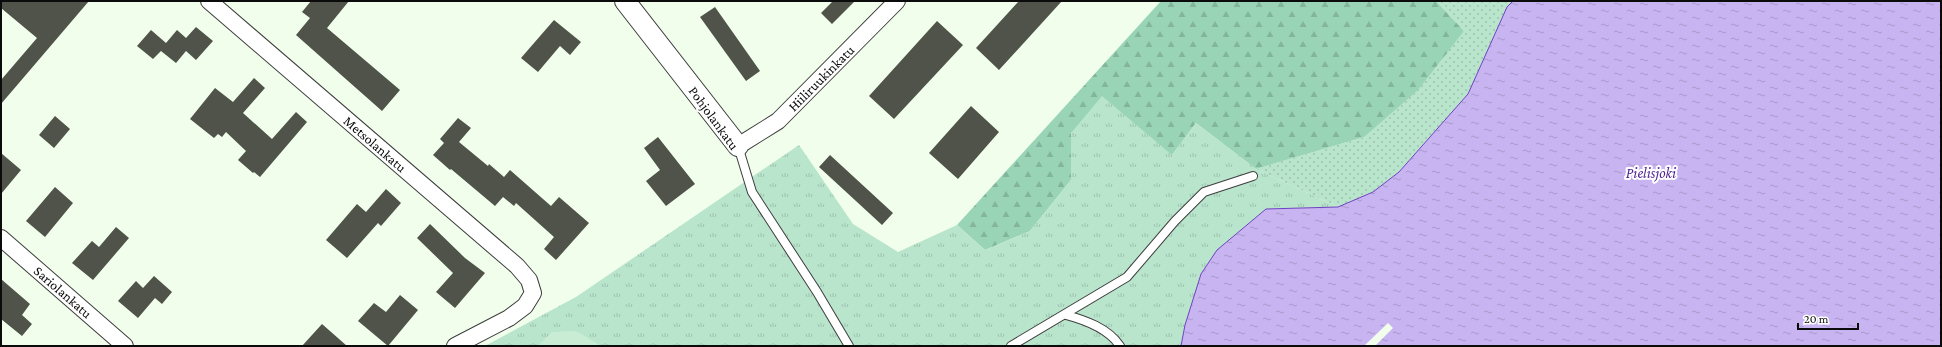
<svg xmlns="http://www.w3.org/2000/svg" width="1942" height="347" font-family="'Crimson Pro',serif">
<defs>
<pattern id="grass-dots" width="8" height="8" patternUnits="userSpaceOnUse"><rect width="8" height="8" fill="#b8e5cc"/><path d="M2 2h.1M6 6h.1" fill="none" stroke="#9dc3ae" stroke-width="1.8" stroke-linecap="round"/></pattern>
<pattern id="forest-firs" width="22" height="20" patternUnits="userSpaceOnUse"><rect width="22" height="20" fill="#99d4b7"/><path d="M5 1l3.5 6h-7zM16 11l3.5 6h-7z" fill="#82b59c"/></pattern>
<pattern id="park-tufts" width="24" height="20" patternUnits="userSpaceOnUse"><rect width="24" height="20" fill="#b8e5cc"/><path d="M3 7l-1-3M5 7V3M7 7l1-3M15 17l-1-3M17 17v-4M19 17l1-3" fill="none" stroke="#9dc3ae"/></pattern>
<pattern id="water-ripples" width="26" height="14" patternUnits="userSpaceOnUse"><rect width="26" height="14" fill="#c8b4f1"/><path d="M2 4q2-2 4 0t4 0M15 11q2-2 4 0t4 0" fill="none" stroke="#aa99cd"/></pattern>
</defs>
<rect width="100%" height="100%" fill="#f0feeb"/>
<path fill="url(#grass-dots)" d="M1436,1H1513L1507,7L1468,94L1399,172L1373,192L1338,207L1256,169L1364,137L1464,31Z"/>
<path fill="url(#forest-firs)" d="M1161,1H1436L1464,31L1418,90L1364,137L1256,169L1196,123L1172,155L1071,132V180L1030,231L985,250L957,225Z"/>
<path fill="url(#park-tufts)" d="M1102,96L1172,155L1196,123L1256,169L1338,207L1266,209L1217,250L1201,274L1185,325L1181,346H485L576,297L799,145L853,224L898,252L957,225L985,250L1030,231L1071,180V133Z"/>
<path fill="#c9edd4" d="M576,331L601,346H538L552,332Z"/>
<path fill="url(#water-ripples)" stroke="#6f41c2" d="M1513,1H1941V346H1181L1185,325L1201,274L1217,250L1266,209L1338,207L1373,192L1399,172L1468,94L1507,7Z"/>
<path fill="#f0feeb" d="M1388,323L1393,328L1375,346H1364Z"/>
<path fill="#4f5349" d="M1,1H89L1,104V80L37,38L1,8Z
M311,1H349L327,28L400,90L382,111L296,35L310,18L302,12Z
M833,1H855L832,24L821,13Z
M1019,1H1062L999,70L976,48Z
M715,7L760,71L746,81L700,17Z
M554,20L581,42L570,55L560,46L538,72L521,58Z
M937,21L963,45L894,119L869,96Z
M196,27L213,41L196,60L186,51L176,63L161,51L153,59L137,46L151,30L166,43L177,30L186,38Z
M254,78L265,88L243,113L272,139L296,112L307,122L260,177L254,172L253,173L238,160L246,151L226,132L222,137L218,134L214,138L190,119L215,88L233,102Z
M971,106L999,132L958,179L929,153Z
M55,116L70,129L54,148L39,135Z
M458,118L471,128L459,142L488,166L489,164L504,177L510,170L551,206L559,197L589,223L556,260L544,249L554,237L516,203L514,206L503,197L495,206L451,169L450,170L433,155L444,143L440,139Z
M658,137L695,184L666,206L646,181L660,170L644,148Z
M1,153L21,170L1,194Z
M830,155L893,213L882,225L819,167Z
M55,187L73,203L45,237L26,221Z
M386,189L401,203L381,226L378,223L347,258L326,240L357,204L366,212Z
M430,224L465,258L485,273L455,308L436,292L453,273L417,238Z
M116,227L129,238L93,280L72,263L92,241L99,247Z
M154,276L172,292L162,304L155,298L138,318L118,301L136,281L143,288Z
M1,279L30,304L22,315L32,324L22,336L1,319Z
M400,295L418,310L388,346L358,321L374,303L386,312Z
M322,324L347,346H302Z"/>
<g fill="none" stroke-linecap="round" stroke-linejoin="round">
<g stroke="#3e3e3e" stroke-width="10">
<path id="service" d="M738,146L752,192L817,292L849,346
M1066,315C1085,320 1108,328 1120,346
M1011,346L1127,277L1175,221L1204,192L1253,176"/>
</g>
<g stroke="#3e3e3e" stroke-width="18">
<path id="minor" d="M209,1L517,266L529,280L533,293L525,306L509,318L455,346
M738,146L778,121L897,1
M1,238L125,346"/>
</g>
<g stroke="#3e3e3e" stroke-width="22">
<path id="tertiary" d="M625,1L738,146"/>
</g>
<use href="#service" stroke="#fff" stroke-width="8"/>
<use href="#minor" stroke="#fff" stroke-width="16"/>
<use href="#tertiary" stroke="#fff" stroke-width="20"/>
</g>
<g text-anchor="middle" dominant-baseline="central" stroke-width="4" stroke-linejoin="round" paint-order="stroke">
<g font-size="14" fill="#0b0b0b" stroke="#fff">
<text transform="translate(821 78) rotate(-45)">Hiiliruukinkatu</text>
<text transform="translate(714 118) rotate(54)">Pohjolankatu</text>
<text transform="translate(375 144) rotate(41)">Metsolankatu</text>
<text transform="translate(63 292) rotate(41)">Sariolankatu</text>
</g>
<g font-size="15" font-style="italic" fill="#4d1f93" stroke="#fff">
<text x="1651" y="173">Pielisjoki</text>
</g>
</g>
<rect width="1942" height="347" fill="none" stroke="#0b0b0b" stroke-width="4"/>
<path d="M1798 323v6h60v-6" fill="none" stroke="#0b0b0b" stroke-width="2"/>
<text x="1804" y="323" font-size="12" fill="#0b0b0b" stroke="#ffffff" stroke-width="3" paint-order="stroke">20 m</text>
</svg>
